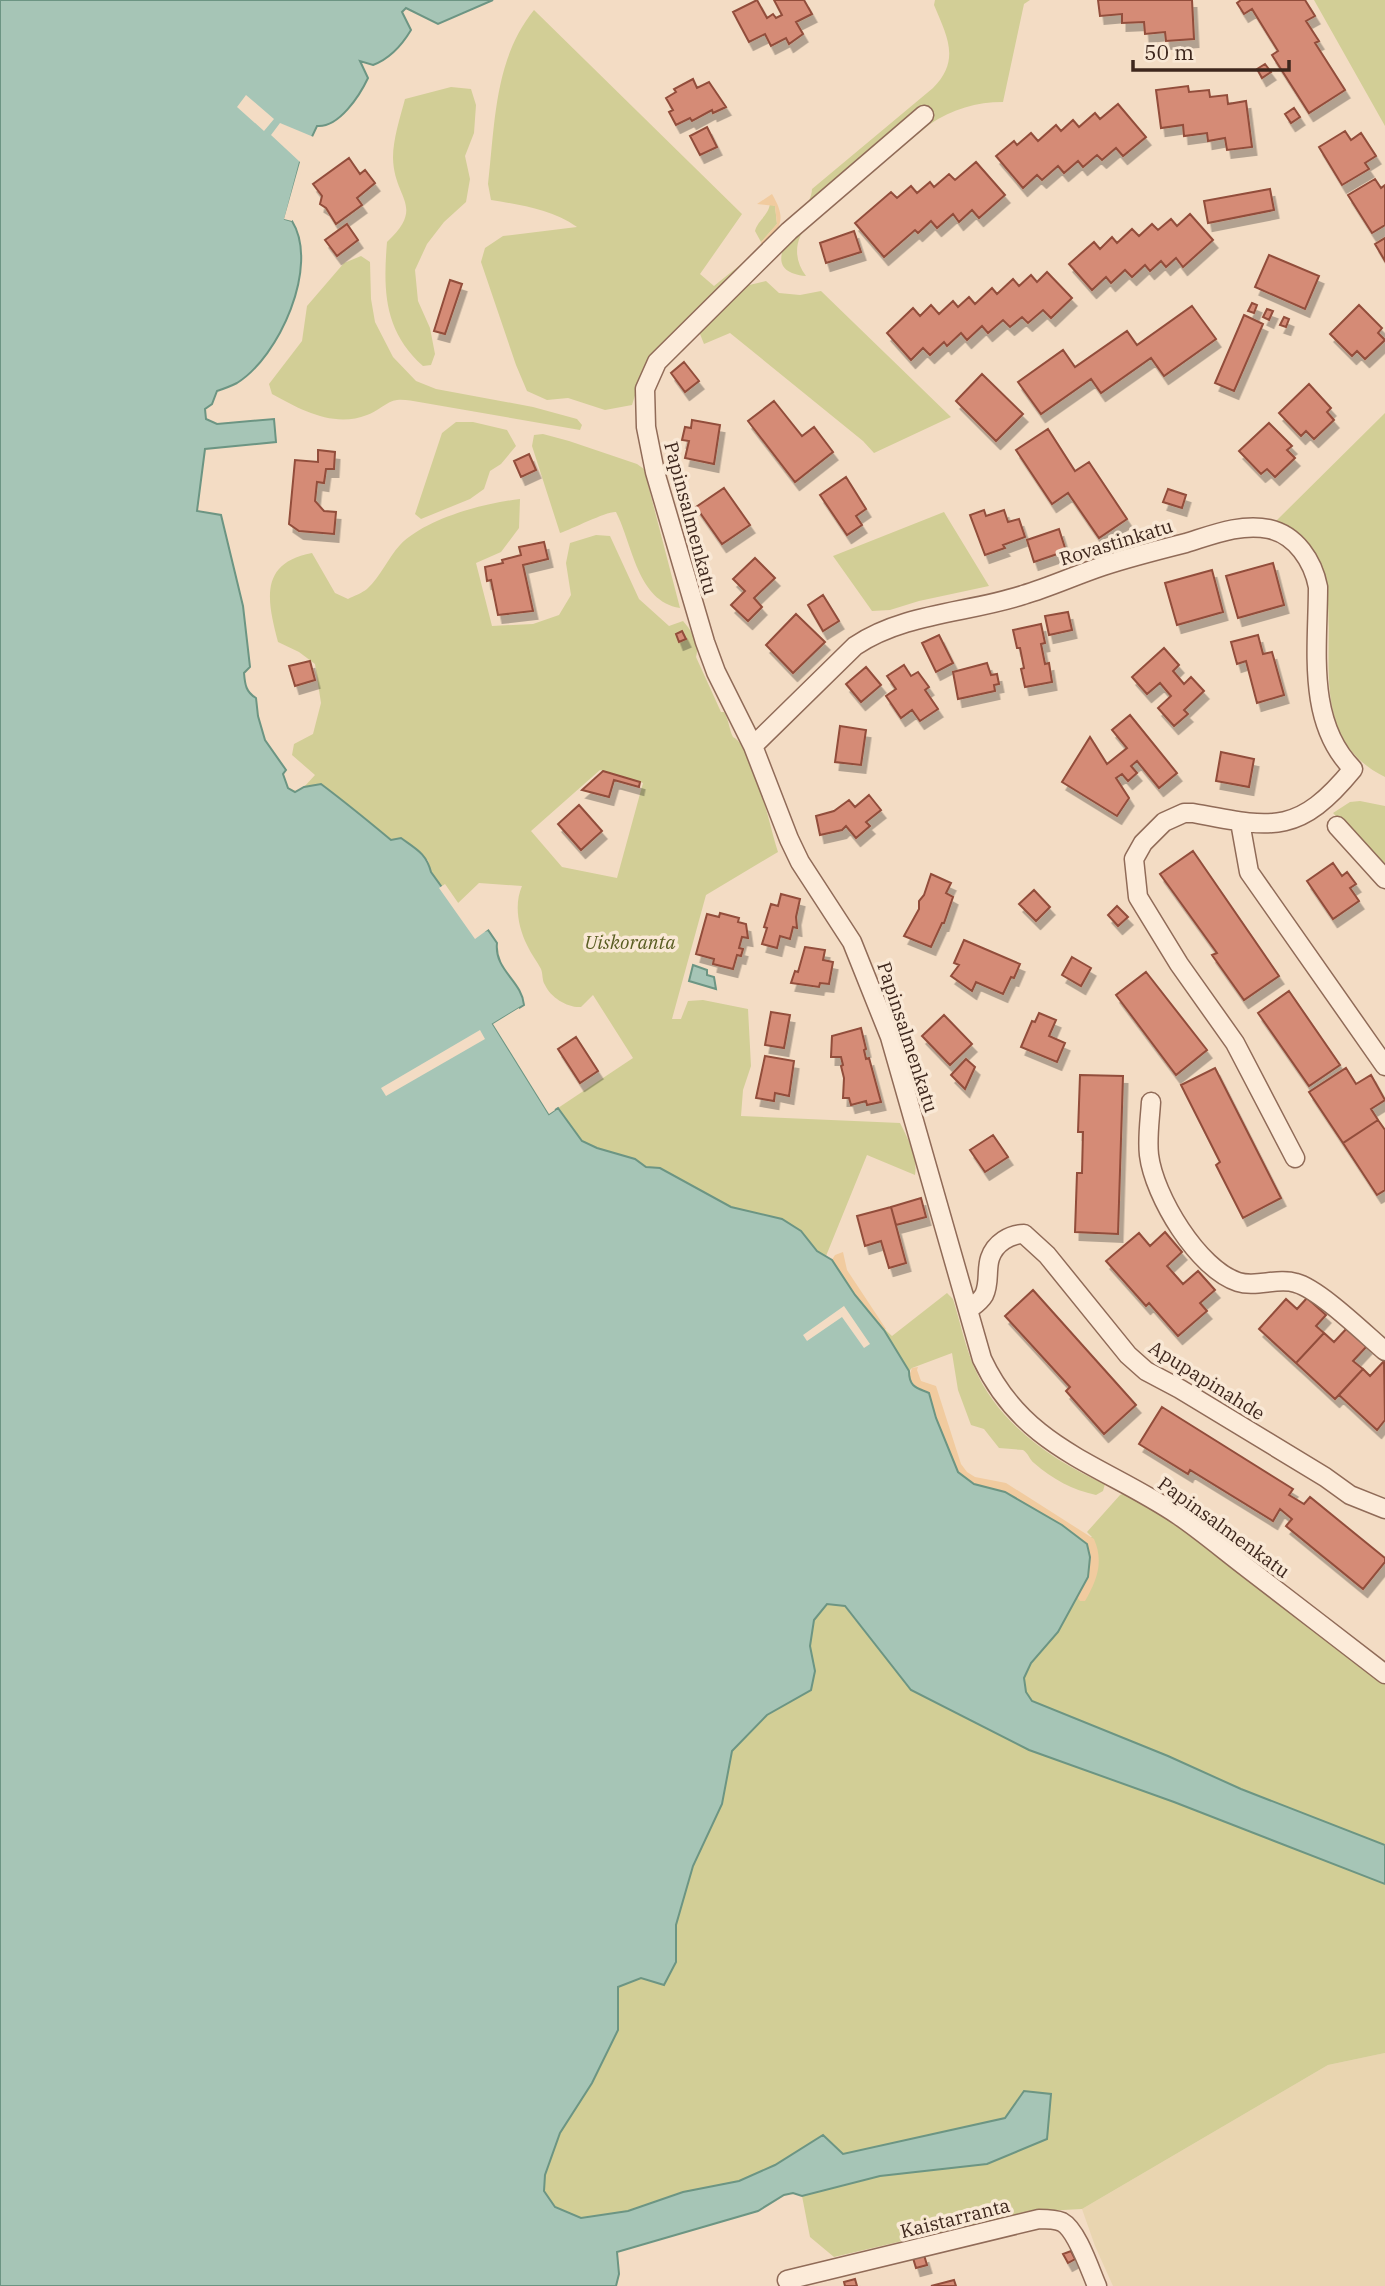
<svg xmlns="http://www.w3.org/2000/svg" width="1385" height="2286" font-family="'IBM Plex Serif',serif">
<defs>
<filter id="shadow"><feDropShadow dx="4.5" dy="8" stdDeviation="0" flood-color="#0004"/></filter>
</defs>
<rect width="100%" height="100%" fill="#f3dcc4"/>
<path fill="#e9d5b0" d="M1385,2053V2286H1113L1095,2246L1082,2209L1328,2065Z"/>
<path fill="#d2ce96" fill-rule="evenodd" d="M935,0H1030L1024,4L1003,102C976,102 953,109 930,124L810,223C794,238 793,259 806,276C747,270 812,215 812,189L933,88C961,60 947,36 934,5Z
M1314,0H1385V126Z
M534,10L742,214L700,274L714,286L745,261L667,341L638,386L632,405L605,410L568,398L547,400L527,391L516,365L481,262L485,248L503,236L577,227C551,209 521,205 491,200L488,184C495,125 494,59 534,10Z
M451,87L471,89L476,105L474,133L465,156L470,179L466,202L444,222L427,244L415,270L418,301L430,328L435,354L431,365L423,366C384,331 383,291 387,242C426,205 394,200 393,158C393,139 400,118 405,99Z
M770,204L775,206L777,224L761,242L755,231C758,220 768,216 770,204Z
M361,256L370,262L371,299L375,322L393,357L416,381L436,389L533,407L577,419L582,425L580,430L419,402C412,401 404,399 397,400C387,401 377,412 367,415C334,428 301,410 272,394L269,384L302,341L307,306L344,263Z
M766,281L779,293L800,295L821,291L951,417L874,453L863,441L730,333L704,344L698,329L741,287Z
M1385,413V777C1271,721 1385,566 1276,521Z
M456,422H473L507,430L516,446L501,464L490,471L484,489L470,499L421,519L415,514L442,433Z
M543,434L569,441L637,464L644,469L680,608C637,601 633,545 616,512C607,511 572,529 560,533L532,446L534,435Z
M520,499L519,528L501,552L476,563L492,626L533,624L559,615L571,595L566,563L570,543L596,535L610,536L639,599L669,626L683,621C692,631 700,644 696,657L721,712H724C729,720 729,729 733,737C754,748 770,828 778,852L706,895L672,1019H681L688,1001L703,1000L748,1009L751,1066L743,1090L741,1116L900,1123C908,1139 918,1157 915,1175L867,1155L826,1256L817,1252L573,1196L569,1125L558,1108L633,1058L593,995L581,1007C568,1008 551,998 545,985C542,981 543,974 541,969C537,961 531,954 527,945C518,927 514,904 522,886L479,883L456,905L431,872L428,860L375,852L288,788L296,791L304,787L315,775L292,755L294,744L313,734L321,703L315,664L299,652L278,642C267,600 259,563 312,553L335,593L348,599C354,596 362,593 367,589C381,576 388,558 400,545C426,518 485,503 520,499ZM600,770L643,783L617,878L562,867L531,831Z
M944,512L989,586L919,601L890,610L872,611L833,556Z
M1360,801L1385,806V869L1333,813L1350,802Z
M947,1293L953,1299C960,1322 965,1345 974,1367C997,1422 1052,1461 1105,1484L1103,1491L1096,1495C1073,1490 1052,1479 1034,1463C1029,1459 1029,1454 1023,1450L999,1448L984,1429L971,1425L958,1390L952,1353L912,1368L909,1371L900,1370L879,1324L892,1336Z
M1125,1493L1154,1509L1385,1682V1855L1037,1713L994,1668L1080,1537H1092L1087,1532L1120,1495Z
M617,1506L844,1606L911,1690L1029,1750L1174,1802L1385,1884V2053L1328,2065L1082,2209L1026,2212L834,2257L810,2237L802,2196L880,2176L1005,2118L843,2154L775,2165L739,2181L683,2192L628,2211L581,2218L555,2207L543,2191L480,1994Z"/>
<path fill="#f1cb9f" d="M772,194C786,218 783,228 762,245L761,242L777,224L775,206L757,204Z
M843,1252L847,1270L886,1329L884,1330L855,1295L832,1260L835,1255Z
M918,1367L917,1370L921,1381L936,1386L961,1464L967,1472L975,1477L1006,1483L1094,1539C1104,1562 1097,1580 1085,1601H1080L1077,1597L1088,1577L1087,1544L1062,1525L1005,1492L974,1484L958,1472L936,1418L929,1393L916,1388L909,1377L912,1368Z"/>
<path fill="#a6c5b6" stroke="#6c9583" stroke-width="2" d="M0,0H493L438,24L406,8L402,12L411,30C402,45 389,59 373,65L360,61L368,78C360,95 339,128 317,126L300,162L285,219L292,221C320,266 279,357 237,383C231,386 223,389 217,391L212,404L205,409L206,419L217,424L274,419L276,442L205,449L197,511L221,515L243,606L250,667L244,673C245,685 246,692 256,698L258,716L265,740L286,770L283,774L288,788L295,792L304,787L321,784C345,802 367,820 391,840L401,838C416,849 426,853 431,872L475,933L488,930L497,943C494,970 522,981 524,1005L493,1024L549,1114L558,1108L582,1141L597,1148L635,1159L646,1167L660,1168L731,1207L782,1219L801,1231L817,1251L832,1260L855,1295L884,1330L909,1371C909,1388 918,1388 929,1393L936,1418L958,1472L974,1484L1005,1492L1062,1525L1087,1544L1090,1557L1088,1577L1058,1632L1031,1663L1024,1678L1026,1692L1032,1701L1168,1756L1241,1789L1385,1845V1884L1174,1802L1029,1750L911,1690L845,1606L827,1604L814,1620L810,1646L815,1671L811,1690L767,1715L732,1751L722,1804L693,1866L676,1925V1962L664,1985L641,1978L618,1987V2030L592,2083L560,2133L545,2175L544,2191L555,2207L581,2218L628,2211L683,2192L739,2181L775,2165L823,2135L843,2154L1005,2118L1024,2091L1051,2094L1047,2139L987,2164L880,2176L802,2196L793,2193L784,2195L758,2211L617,2252L619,2274L616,2286H0Z
M693,965L707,970V975L714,977L716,989L689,981Z"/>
<path fill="#f3dcc4" d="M246,95L274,119L264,131L237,107Z
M280,123L316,138L303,163L289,217L292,218V221L284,219L300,162L271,135Z
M445,884L477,930L487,927L490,928L475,939L439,888Z
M519,1008L520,1011L497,1025L550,1109L553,1107L555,1110L549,1114L493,1024Z
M480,1030L485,1039L386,1096L381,1088Z
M844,1306L870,1344L864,1348L842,1317L807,1341L803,1335Z"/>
<path fill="#d58b76" stroke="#924d3b" stroke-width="2" filter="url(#shadow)" d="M757,0L767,18L773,14L776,18L782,15L774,0H804L812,14L796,22L803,34L789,44L786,38L771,46L765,34L749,42L733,12Z
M1098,0H1192L1194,39L1166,41L1165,32L1145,34L1144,22L1122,23V14L1100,16Z
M1241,0H1305L1315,16L1306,21L1319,41L1315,43L1345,90L1309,113L1272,55L1278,51L1252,9L1244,14L1237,3Z
M1265,64L1271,72L1262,78L1257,69Z
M693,79L697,88L709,82L726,107L713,113L712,110L692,121L690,118L676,125L669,112L673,110L666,98L676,92L674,89Z
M1188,86L1189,92L1209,90L1210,97L1227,95L1228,104L1246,101L1252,147L1227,150L1225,138L1208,141L1207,133L1184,136L1183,125L1161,128L1156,90Z
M1118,104L1146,137L1123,156L1116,148L1102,160L1097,155L1083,167L1078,161L1064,173L1058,166L1042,180L1037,175L1023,188L996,156L1014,141L1017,145L1031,133L1038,141L1056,125L1061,131L1073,120L1079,127L1095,113L1100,119Z
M1294,108L1300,117L1291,123L1285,114Z
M707,127L717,147L700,155L690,136Z
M1345,131L1351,140L1361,133L1376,156L1365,163L1369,169L1342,185L1319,147Z
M349,158L360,174L365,170L375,183L357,198L362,205L336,224L326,208L320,204L322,196L313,184Z
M976,162L1005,195L979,218L972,210L959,222L953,214L937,228L931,221L918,233L915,230L884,257L855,223L891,192L897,198L911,186L917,193L930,182L934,187L949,174L955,180Z
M1375,179L1381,188L1385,185V225L1372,233L1348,195Z
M1270,189L1274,210L1208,223L1204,201Z
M1190,214L1213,240L1183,267L1176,258L1166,267L1161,261L1150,271L1145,265L1132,277L1125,270L1111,283L1106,277L1092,290L1069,264L1094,242L1100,249L1112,237L1117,243L1132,229L1139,236L1152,224L1158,230L1171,219L1177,226Z
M347,224L358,240L337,256L325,240Z
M854,231L861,252L826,263L820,243Z
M1385,238V261L1375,244Z
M1269,255L1319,276L1305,309L1255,287Z
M1047,272L1072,298L1051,318L1043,310L1028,323L1022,317L1010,327L1003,320L988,333L982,326L967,340L961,333L947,346L944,342L930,355L923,348L911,360L887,333L913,308L920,316L931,305L939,314L953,301L958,307L969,297L975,304L992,288L997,294L1013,279L1019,286L1031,275L1037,282Z
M450,280L462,284L445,334L434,331Z
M1252,303L1257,305L1254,313L1248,311Z
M1359,305L1382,328L1378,333L1385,340L1365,359L1357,351L1352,356L1330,334Z
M1192,306L1216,339L1164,376L1151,358L1101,393L1091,379L1041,414L1018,382L1063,350L1075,367L1127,331L1137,345Z
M1267,309L1273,311L1269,320L1263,317Z
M1244,315L1263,324L1234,391L1215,383Z
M1284,317L1289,319L1286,327L1280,325Z
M684,362L699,381L685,392L671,373Z
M982,374L1023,414L996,441L956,401Z
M1309,384L1331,408L1327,412L1334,420L1314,439L1306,431L1301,436L1279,413Z
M774,401L802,436L814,427L833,452L795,482L748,421Z
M692,420L720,425L714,464L685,458L689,441L682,440L685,427L691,428Z
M1269,423L1292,446L1287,450L1295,458L1275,477L1267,469L1261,474L1239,451Z
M1048,429L1075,471L1089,462L1127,519L1099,538L1068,493L1052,504L1016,450Z
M318,450L335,452L334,469H326L324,483L317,482L315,501L324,511L336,512L334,534L299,531L289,524L295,460L318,462Z
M529,454L536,470L521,477L514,461Z
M846,477L866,509L856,516L862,525L847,535L820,495Z
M724,488L750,525L722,544L696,507Z
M1168,489L1186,495L1182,508L1163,502Z
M984,510L986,516L1004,510L1008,522L1019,519L1025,537L1003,545L1005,548L985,555L970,515Z
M1059,529L1066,551L1034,562L1027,540Z
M544,542L548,559L523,565L533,611L498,615L491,580L487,581L485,567L503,563L502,560L521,555L519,547Z
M755,558L775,578L754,598L762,607L748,621L731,605L745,591L733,579Z
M1273,563L1284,605L1238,618L1226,576Z
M1212,570L1223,612L1177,625L1165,583Z
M823,595L839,621L823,631L808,605Z
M1068,612L1072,630L1049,635L1045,616Z
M796,614L825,642L793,673L766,645Z
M1041,624L1045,643L1041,644L1045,664L1049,663L1052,682L1025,687L1021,669L1024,668L1020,648H1017L1013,630Z
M682,631L686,639L679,642L676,634Z
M939,635L953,663L936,672L922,643Z
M1258,635L1263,654L1272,652L1284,695L1257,703L1246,661L1237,664L1231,642Z
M1164,648L1179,665L1173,671L1184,684L1191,677L1204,691L1184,710L1188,714L1174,726L1158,708L1171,696L1160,683L1147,694L1132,677Z
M310,661L315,680L295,686L289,666Z
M987,663L991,675L997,674L999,684L994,685L995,691L958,699L953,672Z
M904,665L911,676L918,672L929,687L925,690L938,709L920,721L912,710L901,718L886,696L896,689L887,676Z
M866,667L881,685L861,702L846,684Z
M1130,715L1177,773L1159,788L1137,761L1131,766L1137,773L1128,781L1122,774L1116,778L1129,798L1117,816L1062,782L1090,737L1107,764L1127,748L1112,730Z
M840,726L866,730L861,765L835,762Z
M1221,752L1254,759L1249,787L1216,781Z
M603,771L640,782L639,787L614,780L609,797L582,790Z
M869,795L881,810L866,822L870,826L856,838L846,826L842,830L820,835L816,816L834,811L849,800L855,807Z
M579,805L602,831L581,850L558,824Z
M1193,851L1279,976L1244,1000L1212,955L1217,953L1160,874Z
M1333,863L1342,876L1347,872L1356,884L1350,888L1359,901L1333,919L1307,881Z
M931,874L951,883L946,893L953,897L944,923H942L931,947L904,936L919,909V901L924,895Z
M1034,890L1050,907L1036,921L1019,904Z
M781,894L800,899L796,917L797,928L793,927L790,939L780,936L777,948L762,944L767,928L764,927L771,904L778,906Z
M1117,906L1128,917L1118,926L1108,915Z
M720,913L739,918L738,922L746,924L748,938L742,937L739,948L743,949L741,956L737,955L733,969L713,964L714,959L696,954L707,914L719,917Z
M964,940L1020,964L1014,978L1011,977L1003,994L976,982L972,991L951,976L959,965L954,963Z
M805,947L825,950L823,960L833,962L829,984L820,983L819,987L791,983L795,971L798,972Z
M1072,957L1091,968L1081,986L1062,975Z
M1146,972L1207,1050L1176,1075L1116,995Z
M1289,991L1340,1065L1309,1086L1258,1013Z
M771,1012L790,1015L784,1048L765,1045Z
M1039,1013L1056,1020L1049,1036L1065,1043L1057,1062L1021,1047L1032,1021L1035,1022Z
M944,1015L972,1044L950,1065L922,1036Z
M861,1028L866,1049L864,1050L866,1059L869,1058L881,1102L867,1105L866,1101L851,1105L849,1098H843L844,1078L841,1066L843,1065L841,1057H831L832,1036Z
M576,1037L598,1071L580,1083L558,1049Z
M765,1056L794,1061L789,1096L775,1093L774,1101L756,1098Z
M966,1059L975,1067L965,1089L951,1075Z
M1215,1068L1281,1198L1243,1218L1216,1165L1220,1162L1181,1085Z
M1346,1068L1356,1084L1371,1075L1385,1100L1371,1109L1378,1120L1343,1143L1309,1092Z
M1080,1075L1123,1076L1118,1234L1075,1232L1077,1173H1082L1083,1132H1078Z
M1378,1120L1385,1130V1190L1377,1195L1343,1143Z
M993,1135L1008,1157L985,1172L970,1150Z
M921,1198L926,1217L896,1225L891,1207Z
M891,1207L906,1263L889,1268L881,1241L865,1246L857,1216Z
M1165,1232L1182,1252L1167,1266L1183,1284L1198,1271L1215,1290L1200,1303L1207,1311L1178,1336L1149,1303L1146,1306L1106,1261L1139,1233L1150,1246Z
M1033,1290L1136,1405L1104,1434L1066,1391L1070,1387L1005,1316Z
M1307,1298L1326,1315L1316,1326L1324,1333L1296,1363L1259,1329L1286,1299L1297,1309Z
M1348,1327L1367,1346L1353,1361L1363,1369L1335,1399L1296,1363L1324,1333L1334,1342Z
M1384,1361L1385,1420L1377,1430L1339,1395L1363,1369L1370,1376Z
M1162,1407L1293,1489L1289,1495L1304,1504L1310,1497L1385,1558V1562L1363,1589L1286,1526L1292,1519L1280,1509L1273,1521L1190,1470L1188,1474L1139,1444Z
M1071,2251L1075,2259L1068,2263L1063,2254Z
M924,2255L927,2265L916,2268L913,2258Z
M855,2279L857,2286H845L844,2282Z
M954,2280L956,2286H931Z"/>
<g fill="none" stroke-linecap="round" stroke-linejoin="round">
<g stroke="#906b58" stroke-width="21">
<path id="street" d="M924,115L789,231L657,362L645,389L646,427L655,472L705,642L716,672L753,746L789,839L800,862L852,942L890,1037L982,1359C1024,1449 1102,1464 1178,1515C1203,1532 1226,1552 1250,1570C1295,1605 1340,1639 1385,1674
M753,746L855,646C904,613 968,613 1023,595C1050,587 1076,575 1103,566C1130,557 1158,550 1186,543C1212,535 1241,523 1269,529C1296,535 1313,561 1318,587C1318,648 1306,722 1353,769C1298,836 1272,828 1193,813H1184L1164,822L1143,843L1134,859L1138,897L1179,964L1235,1043L1295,1158
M1240,822L1249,872L1385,1066
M1337,826L1385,879
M1151,1102C1150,1119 1147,1138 1149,1155C1154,1196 1198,1269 1238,1282C1256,1288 1278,1277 1296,1283C1319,1289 1365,1334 1385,1351
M968,1310C973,1306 980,1302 984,1295C990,1283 986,1270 990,1258C995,1243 1010,1234 1024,1234L1047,1255L1128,1355L1146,1371L1180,1389L1325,1477L1350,1495L1385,1509
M787,2280L1039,2219C1047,2219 1055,2219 1062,2222C1077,2230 1090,2270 1097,2286"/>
</g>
<use href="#street" stroke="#fcebd9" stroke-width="18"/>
</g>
<g text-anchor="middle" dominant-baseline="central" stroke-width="7" stroke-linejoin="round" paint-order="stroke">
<g font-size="19" fill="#3e271d" stroke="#f9e8d5">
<text transform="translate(691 518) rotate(75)">Papinsalmenkatu</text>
<text transform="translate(1116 542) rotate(-17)">Rovastinkatu</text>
<text transform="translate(908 1037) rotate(72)">Papinsalmenkatu</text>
<text transform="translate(1207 1380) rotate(32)">Apupapinahde</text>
<text transform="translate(1224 1527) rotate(36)">Papinsalmenkatu</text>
<text transform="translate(955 2218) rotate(-14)">Kaistarranta</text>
</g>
<g font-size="19" font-style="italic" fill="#595d22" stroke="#f9e8d5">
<text x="630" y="942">Uiskoranta</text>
</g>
</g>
<path d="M1133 60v10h156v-10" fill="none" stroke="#3e271d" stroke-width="3.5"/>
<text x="1144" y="60" font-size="21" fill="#3e271d" stroke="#f9e8d5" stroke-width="5" paint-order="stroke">50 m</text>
</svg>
